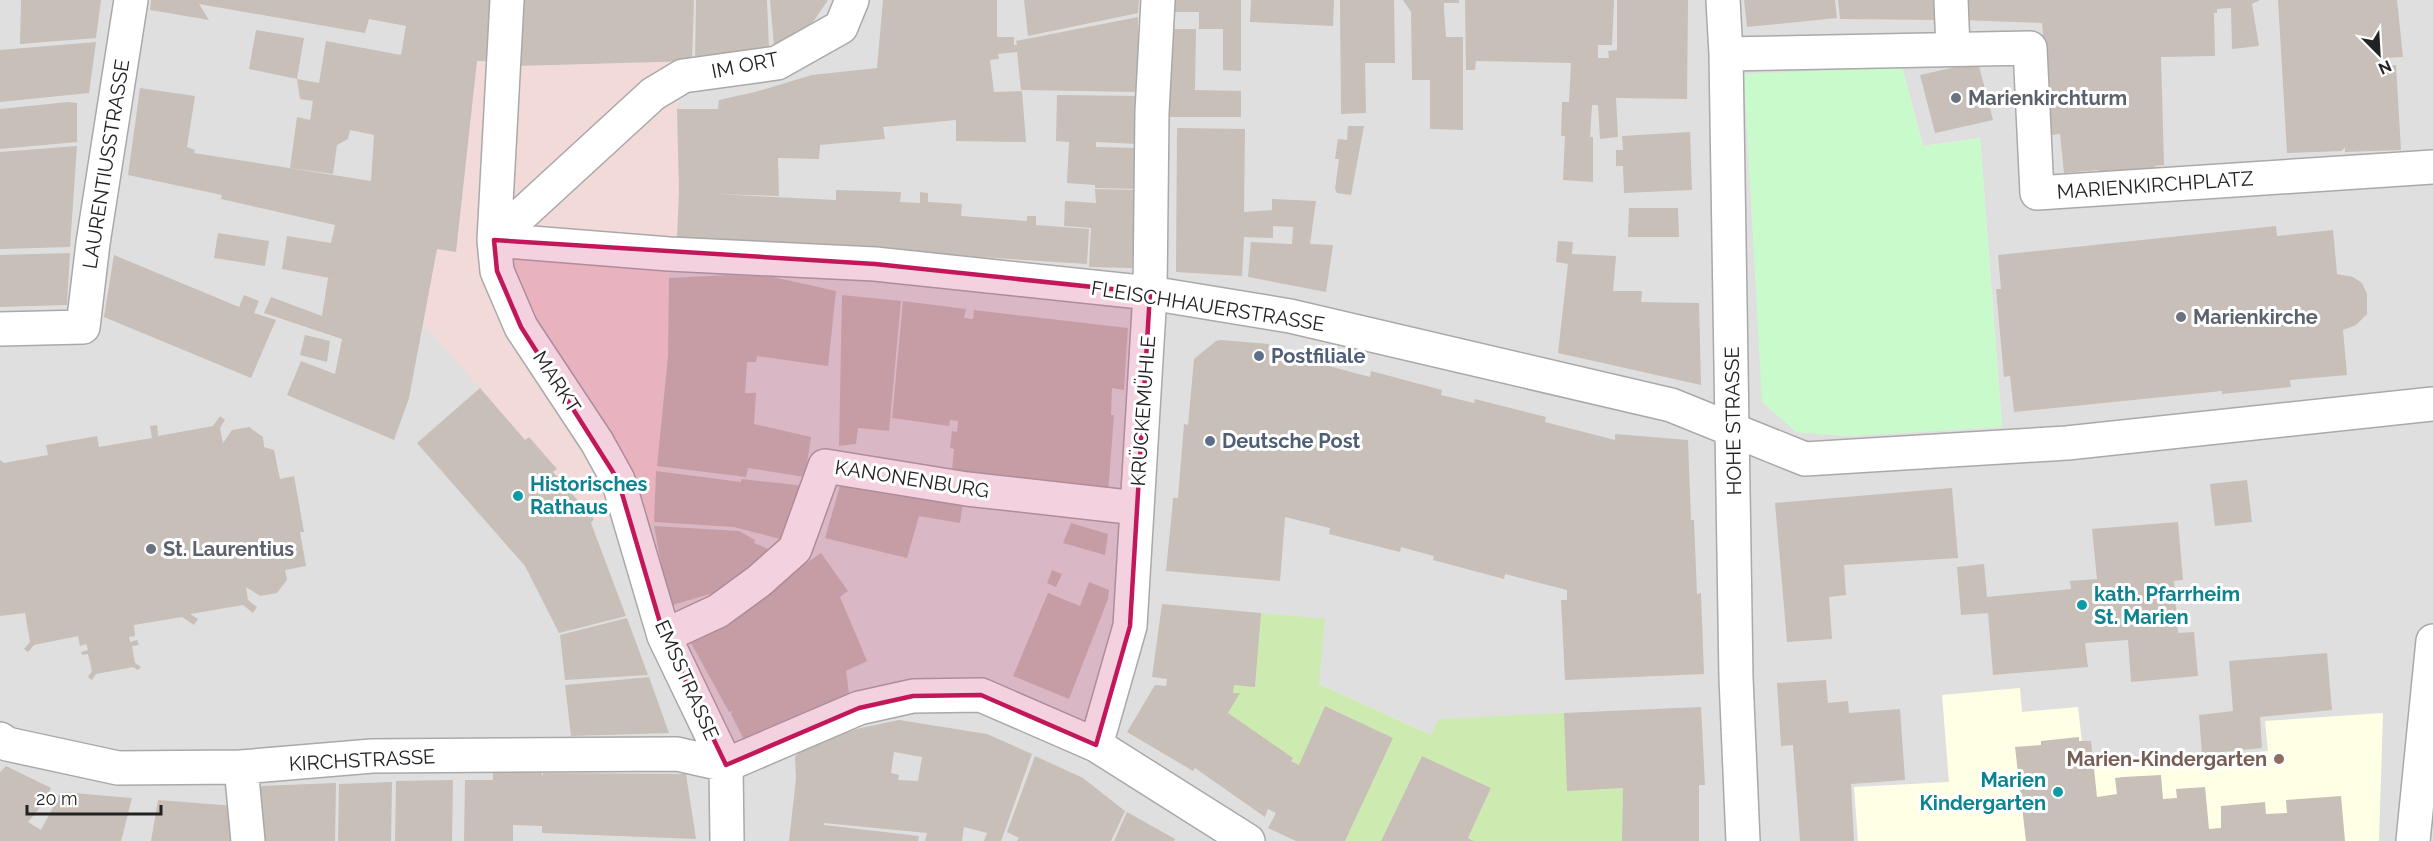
<svg xmlns="http://www.w3.org/2000/svg" width="2433" height="841" font-family="Raleway,sans-serif">
<rect width="100%" height="100%" fill="#f2efe9"/>
<path fill="#e0dfdf" fill-rule="evenodd" d="M0,0H2433V841H1622L1564,716L1431,735L1319,684L1262,613L1255,687L1240,693L1299,764L1325,706L1393,738L1345,841H0ZM1902,67L1923,146L1980,138L2002,427L1848,436L1796,432Z"/>
<path fill="#f2dad9" d="M477,61L503,66L692,61L683,76L677,109L679,192L677,238L669,254L668,356L654,522L594,519L553,472L557,469L529,437L525,440L423,323L437,249L456,251Z"/>
<path fill="#ffffe5" d="M2020,688L2022,712L2078,707L2085,768L2268,751L2265,721L2383,713L2379,841H1858L1854,787L1949,782L1942,695Z"/>
<path fill="#cdebb0" d="M1261,613L1325,619L1319,684L1431,735L1439,719L1564,713L1623,788L1622,841H1474L1468,838L1491,788L1422,756L1381,841H1345L1393,738L1325,706L1299,765L1228,713L1239,693H1233L1234,685L1255,687Z"/>
<path fill="#c8facc" d="M1902,67L1923,146L1980,138L2002,427L1848,436L1796,432L1762,402L1744,74Z"/>
<path fill="#c7bfb8" fill-rule="evenodd" d="M21,0H101L96,38L20,44Z
M151,0H490L486,61H477L456,252L437,249L409,398L394,440L287,395L301,361L335,374L342,339L264,313L271,297L322,316L328,278L335,279L282,269L287,236L331,243L335,225L221,199L222,195L128,175L140,88L195,96L187,147L195,150L194,153L371,181L374,135L350,130L348,139L337,145L333,174L290,168L297,117L310,120L313,101L300,99L297,79L319,83L326,41L401,55L406,26L369,19L365,33L199,4L209,20L150,10Z
M515,0H694L692,61L516,66Z
M696,0H767L769,48L695,61Z
M770,0H828L813,22L774,46Z
M883,0H997V37H1014V45H1017L1016,41L1138,17V92L1021,90L1017,52L998,54L999,59L990,60L994,92L1022,91L1026,142L956,141V120L883,127L885,139L820,145L819,159L778,158L779,196L713,194L836,200V190L901,192L900,202L920,203V192L928,193V202L962,204L961,216L1027,221V216H1036V225L1089,229L1087,264L677,238L679,192L677,109H718L719,100L755,92L812,75L877,68Z
M1024,0H1139L1138,13L1028,36Z
M1171,0H1241V71L1223,70V29H1199V12H1171Z
M1251,0H1334L1333,26L1250,22Z
M1340,0H1394L1395,63H1365L1366,113L1341,114Z
M1403,0H1459V3H1444V10L1446,37H1463V130L1430,129V80H1412L1411,12Z
M1465,0H1614L1612,45H1598V58H1609L1608,51L1617,50V0H1688L1687,99L1616,98L1618,137L1600,139L1598,105H1592L1590,137H1593V182L1563,180L1565,136H1561L1562,102H1569L1571,63L1476,61L1475,70H1466Z
M1744,0H1835L1837,18L1747,27Z
M1838,0H1937L1938,20L1840,19Z
M1962,0H2260L2252,4L2259,46L2232,49L2231,8L2217,9V13H2214L2215,56L2161,57L2164,165L2155,166V171L2098,175L2099,170L2064,173L2060,134L2052,135L2042,23L1963,20Z
M2278,0H2397L2403,57L2386,58L2387,66L2396,65L2401,150L2345,152V147L2342,151L2287,153Z
M1170,29H1196L1195,90L1241,91V117H1169Z
M256,30L304,38L297,79L249,69Z
M96,42L89,93L0,102V50Z
M1978,62L1993,120L1935,133L1920,75Z
M1057,95L1139,96L1138,144L1096,142V147L1137,148V189L1095,188V185L1067,183L1069,142L1056,141Z
M68,102L77,103V142L0,149V109Z
M1348,126H1364L1351,195L1337,193L1335,189L1339,159H1335L1338,139L1347,140Z
M1177,128L1245,129L1244,212L1272,210V199L1316,201L1310,244L1333,245L1326,292L1248,277L1251,242L1292,244L1293,227L1273,226V238L1244,237L1242,276L1176,272Z
M1690,132L1692,190L1624,193L1623,166H1616V150H1623L1622,136Z
M77,146L70,247L0,249V152Z
M1095,189L1137,190L1132,268L1089,267L1091,228L1064,226L1065,201L1096,203Z
M1629,208H1678L1679,237H1628Z
M2276,226L2277,236L2333,230L2337,274L2353,277L2362,283L2367,294V314L2356,325L2343,330L2347,375L2290,380L2291,387L2222,394V391L2014,412L2010,376L2004,377L1996,289H2001L1998,255Z
M218,233L269,241L265,266L214,258Z
M1558,241L1573,242L1572,254L1616,256L1613,291H1642L1641,302L1699,303L1701,385L1558,353L1568,264L1556,262Z
M70,253L67,305L0,307V255Z
M114,255L239,307L244,295L259,301L254,313L276,320L251,378L104,317Z
M728,275L773,277L836,291L828,366L757,356L756,362H747L745,393H756L754,424L811,437L805,477L748,468L746,477L657,466L668,356L669,278Z
M842,295L901,301L889,431L858,428L856,444L839,446Z
M903,301L966,309L964,318L973,319L974,310L1128,328L1124,390L1112,388L1111,415H1114L1108,494L952,471L954,449L950,448L952,431L957,432L958,421L950,420L949,426L892,418Z
M305,335L330,341L327,362L300,355Z
M1221,340L1269,344L1268,350L1370,377L1371,371L1442,390L1441,395L1474,403L1475,399L1546,417L1545,422L1615,440V434L1688,440L1691,520H1694L1697,594L1701,593L1704,674L1565,680L1561,600H1567V590L1505,574L1504,579L1433,560L1434,556L1401,547L1400,552L1329,534L1330,528L1285,517L1280,581L1166,571L1173,501V498H1178L1184,424L1188,425L1194,359L1216,341Z
M480,388L525,440L529,437L557,469L553,472L594,519L591,523L626,616L559,633L525,566L417,443Z
M220,416L225,420L220,428L223,443L232,430L249,427L263,437L264,447L274,450L280,479L294,476L304,532H300L306,566L285,570L287,580L277,593L260,596L246,587L248,600L257,607L253,613L243,605L190,614L198,619L194,625L182,617L134,625L135,636L129,637L130,642L137,640L139,645L132,646L135,663L141,667L138,670L133,667L96,674L92,680L88,677L92,671L88,654L82,655L81,652L88,650L86,644L80,646L78,636L34,645L28,652L24,649L30,642L25,613L0,616V460L4,463L48,455L46,445L97,436L99,447L152,438L150,426L157,425L158,436L213,426Z
M656,471L741,482V479L805,486L780,539L734,527L654,522Z
M842,479L963,502L960,523L919,516L907,558L825,538Z
M2247,480L2252,522L2215,526L2210,484Z
M1952,488L1958,558L1844,565L1846,595L1829,597L1832,639L1787,642L1775,503Z
M2178,522L2183,580L2174,581L2178,633L2194,632L2198,676L2131,682L2128,640L2085,643L2088,667L1993,675L1988,613L1961,615L1957,567L1984,564L1987,597L2071,589L2070,581L2097,579L2092,529Z
M1071,523L1108,534L1105,555L1063,543Z
M654,526L739,531L755,540L754,543L773,551L734,587L669,606Z
M821,553L848,591L840,597L867,661L846,671L850,700L745,742L731,714L733,711L729,712L691,643Z
M1052,570L1062,574L1056,587L1047,583Z
M1089,582L1109,590L1108,599L1069,699L1013,676L1048,593L1080,606Z
M1162,604L1261,613L1255,687L1234,685L1233,693H1240L1228,713L1293,758L1291,761L1299,765L1325,706L1393,738L1345,841H1296L1268,828L1276,813L1268,809L1265,817L1195,768L1193,771L1127,732L1155,685L1166,686L1167,679L1152,677Z
M627,618L648,675L565,680L560,635Z
M2327,653L2332,710L2260,717L2262,748L2202,754L2199,715L2233,711L2229,661Z
M649,677L669,733L571,736L565,685Z
M1826,680L1828,703L1848,701L1849,713L1900,709L1905,780L1851,784L1854,841H1800L1793,745L1781,746L1777,683Z
M1701,707L1705,785H1699V841H1622L1623,788L1567,791L1564,713Z
M899,720L987,734L1032,754L1001,841H984L987,833L964,827L962,841H925L927,833L824,823V825L919,836L918,841H789L796,779L795,757L803,745L861,728ZM894,752L922,757L918,781L898,780L899,775L891,773Z
M2079,737V741H2091L2097,797L2117,794L2115,778L2123,777L2161,775L2163,799L2177,798L2176,789L2205,787L2209,829L2221,828V806L2265,802L2266,814L2287,813L2286,800L2341,796L2345,841H2026L2015,747L2041,745V741Z
M1035,756L1083,778L1125,811L1111,841H1017L1019,838L1007,832Z
M1422,756L1491,788L1468,838L1474,841H1381Z
M6,766L51,788L43,804L28,822L41,830L61,792L132,798L121,841H0V772Z
M493,772L541,773L543,776V773L686,774L696,839L542,833V826L513,825V841H464L465,780H493Z
M453,780L452,841H395L396,781Z
M392,782L391,841H338L339,784Z
M336,783L335,841H261V786Z
M158,800L235,806L232,841H151Z
M1127,812L1175,839L1174,841H1114Z"/>
<g fill="none" stroke-linecap="round" stroke-linejoin="round">
<g stroke="#a9a9a9" stroke-width="36">
<path id="minor" d="M507,0L494,240L497,271L521,327L597,442L618,480L664,636L726,765L727,841
M1723,0L1726,54L1736,678L1743,841
M1951,0L1953,49
M1726,54L2030,48L2037,193L2433,167
M494,240L669,254L875,264L1150,293L1290,316L1671,405L1805,459L2067,443L2433,404
M494,240L653,94L683,76L777,63L841,27L852,0
M0,329L83,327L93,243L131,0
M664,636L718,611L759,581L795,549L825,466L967,489L1137,508
M0,739L7,744L118,768L241,767L372,756L677,754L726,765
M1096,745L1130,626L1150,293L1152,112L1158,0
M726,765L859,708L913,696L981,695L1096,745L1248,841
M241,767L248,841
M2413,841L2433,641"/>
</g>
<use href="#minor" stroke="#fff" stroke-width="33"/>
</g>
<path fill="#c2185b" fill-opacity="0.2" stroke="#c2185b" stroke-width="4.5" stroke-linejoin="round" d="M494,240L875,264L1150,293L1130,626L1096,745L981,695L913,696L859,708L726,765L664,636L618,480L521,327L497,271Z"/>
<g fill="#6b7280" stroke="#fff" stroke-width="2">
<circle cx="1956" cy="98" r="6"/>
<circle cx="2181" cy="317" r="6"/>
<circle cx="151" cy="549" r="6"/>
</g>
<g fill="#5c6f8a" stroke="#fff" stroke-width="2">
<circle cx="1259" cy="356" r="6"/>
<circle cx="1210" cy="441" r="6"/>
</g>
<g fill="#0f9aa8" stroke="#fff" stroke-width="2">
<circle cx="518" cy="496" r="6"/>
<circle cx="2082" cy="605" r="6"/>
<circle cx="2058" cy="792" r="6"/>
</g>
<circle fill="#8d6e63" stroke="#fff" stroke-width="2" cx="2279" cy="759" r="6"/>
<g text-anchor="middle" dominant-baseline="central" stroke-width="6" stroke-linejoin="round" paint-order="stroke">
<g font-size="20" fill="#222" stroke="#fff">
<text transform="translate(745 65) rotate(-11)">IM ORT</text>
<text transform="translate(106 164) rotate(-81)">LAURENTIUSSTRASSE</text>
<text transform="translate(2155 185) rotate(-4)">MARIENKIRCHPLATZ</text>
<text transform="translate(1208 306) rotate(9)">FLEISCHHAUERSTRASSE</text>
<text transform="translate(557 382) rotate(57)">MARKT</text>
<text transform="translate(1143 411) rotate(-86)">KRÜCKEMÜHLE</text>
<text transform="translate(1733 421) rotate(-91)">HOHE STRASSE</text>
<text transform="translate(912 479) rotate(9)">KANONENBURG</text>
<text transform="translate(687 680) rotate(66)">EMSSTRASSE</text>
<text transform="translate(362 760) rotate(-3)">KIRCHSTRASSE</text>
</g>
<g font-size="20" font-weight="bold" fill="#5b616d" stroke="#fff" text-anchor="start">
<text x="1968" y="98">Marienkirchturm</text>
<text x="2193" y="317">Marienkirche</text>
<text x="163" y="549">St. Laurentius</text>
</g>
<g font-size="20" font-weight="bold" fill="#4e5e75" stroke="#fff" text-anchor="start">
<text x="1271" y="356">Postfiliale</text>
<text x="1222" y="441">Deutsche Post</text>
</g>
<g font-size="20" font-weight="bold" fill="#0d838f" stroke="#fff" text-anchor="start">
<text x="530" y="484">Historisches<tspan x="530" dy="23">Rathaus</tspan></text>
<text x="2094" y="594">kath. Pfarrheim<tspan x="2094" dy="23">St. Marien</tspan></text>
<text x="2046" y="780" text-anchor="end">Marien<tspan x="2046" dy="23">Kindergarten</tspan></text>
</g>
<g font-size="20" font-weight="bold" fill="#785e54" stroke="#fff" text-anchor="end">
<text x="2267" y="759">Marien-Kindergarten</text>
</g>
</g>
<g transform="translate(2379 54) rotate(156)" stroke="#ffffff" stroke-width="4.5" paint-order="stroke">
<path d="M0-4.5L10 22L0 15L-10 22Z" fill="#222222"/>
<text y="-9" font-size="16" font-weight="bold" text-anchor="middle" fill="#222222">N</text>
</g>
<path d="M27 805v9h134v-9" fill="none" stroke="#222222" stroke-width="3"/>
<text x="36" y="805" font-size="18" fill="#222222" stroke="#ffffff" stroke-width="4.5" paint-order="stroke">20 m</text>
</svg>
